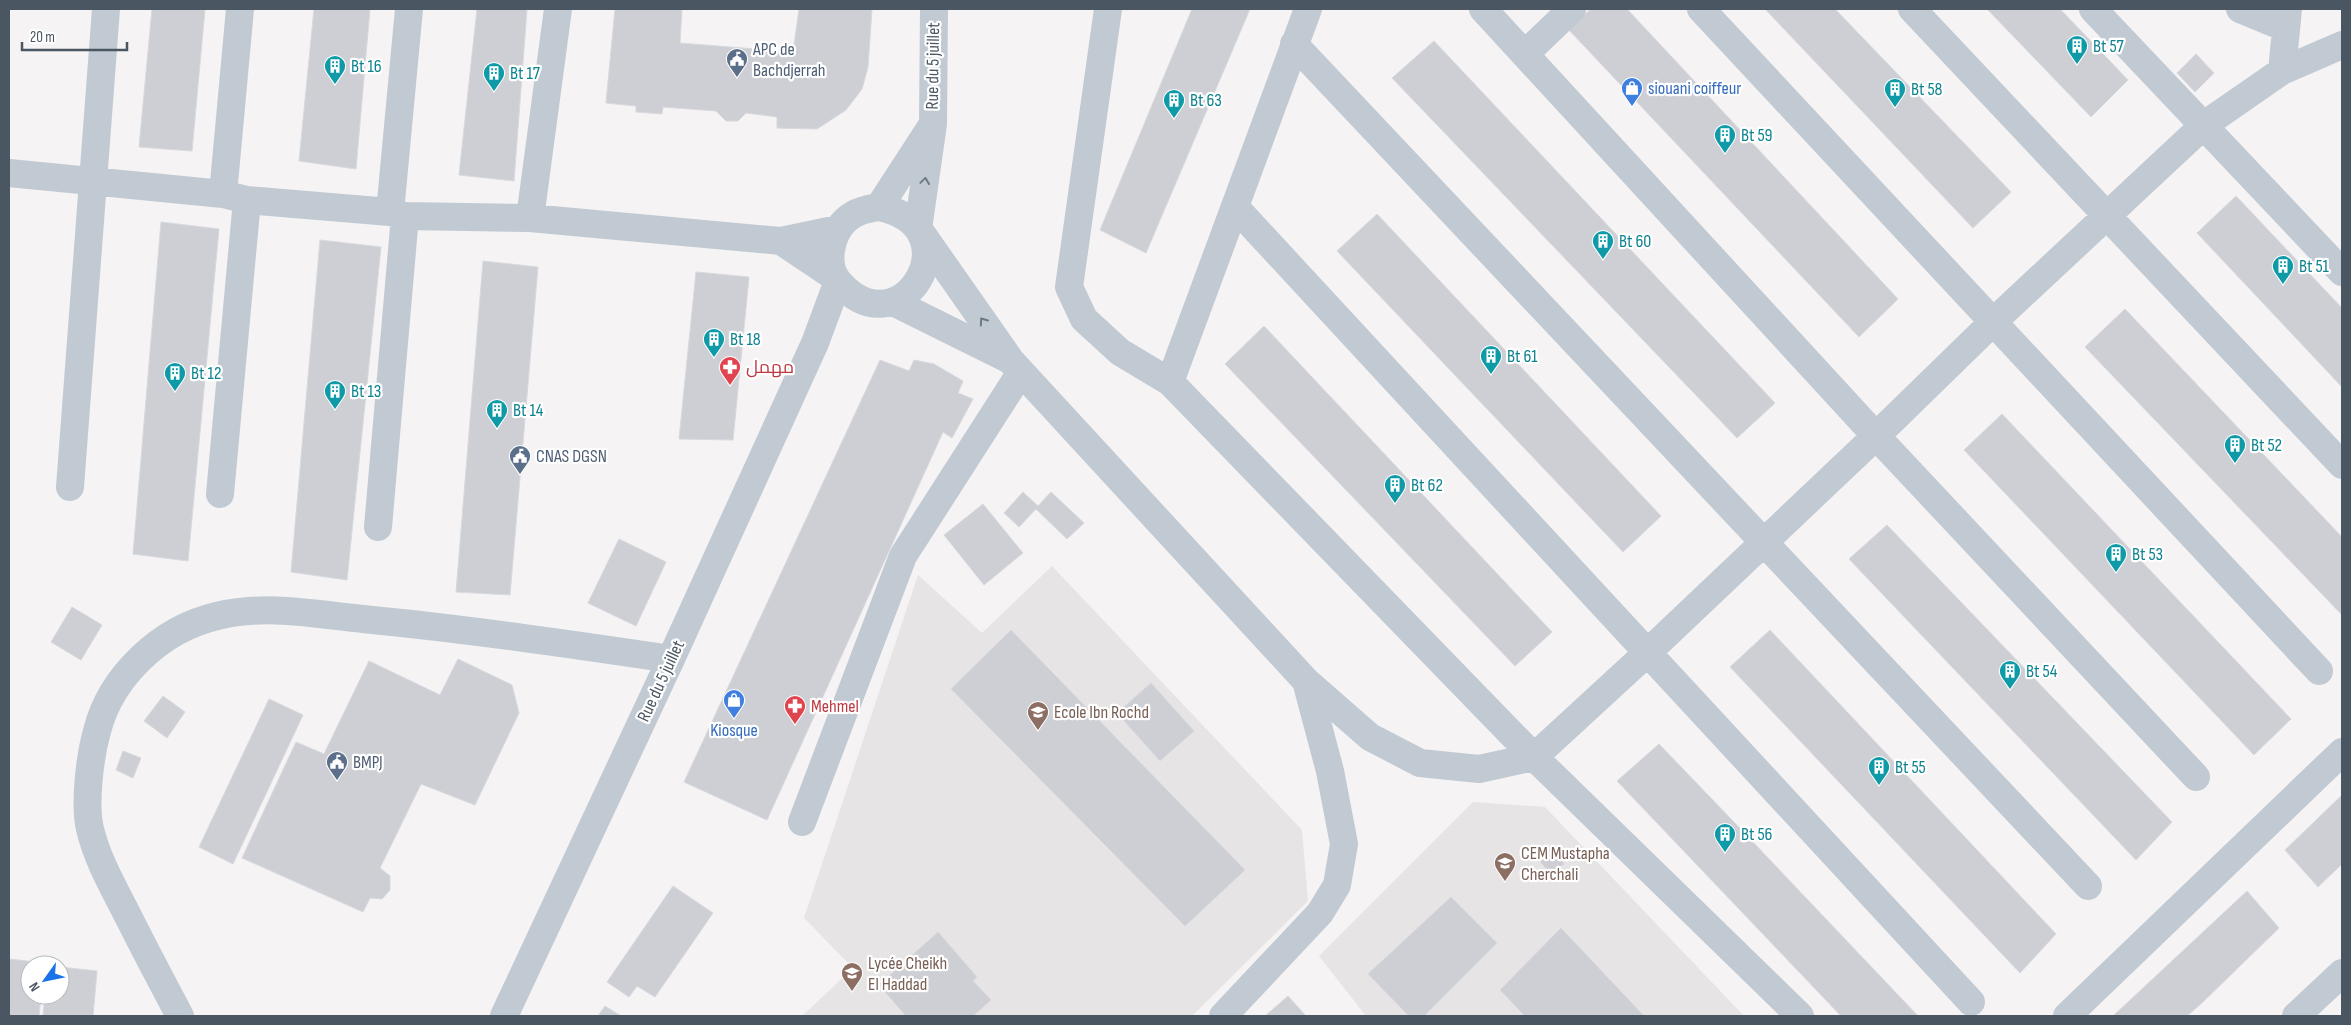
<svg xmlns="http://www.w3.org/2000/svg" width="2351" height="1025" font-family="'Sofia Sans Condensed',Cairo,sans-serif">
<rect width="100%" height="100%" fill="#f5f3f3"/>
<path fill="#e6e4e5" d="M1052,566L1302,830L1308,901L1192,1016H802L853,968L804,918L918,575L982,633Z
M1473,802L1545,807L1744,1016H1366L1319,956Z"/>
<path fill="#cdcfd5" stroke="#d7d9de" d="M152,9H205L192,151L139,147Z
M314,9H370L356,169L299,161Z
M477,9H527L514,181L459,175Z
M615,9H682L680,43L793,52L799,9H872L868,67L862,89L846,110L817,129L777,128V117L746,113L738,121H726L716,111L663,107L662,114L636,112V106L606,103Z
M1192,9H1250L1146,253L1100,230Z
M1591,9H1627L1898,299L1859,337L1568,29Z
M1765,9H1835L2011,192L1973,228Z
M1987,9H2060L2128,80L2091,117Z
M1434,41L1775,403L1737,438L1392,78Z
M2196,54L2214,73L2195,92L2177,73Z
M2236,196L2342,308V387L2197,233Z
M1377,214L1661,516L1623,552L1337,251Z
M161,222L219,229L188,561L133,554Z
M320,240L381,247L347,580L291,572Z
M483,261L538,267L510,595L456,592Z
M696,272L749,277L733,440L679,439Z
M2125,309L2342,537V615L2085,347Z
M1264,326L1552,632L1515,666L1225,364Z
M880,360L909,371L914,360L934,364L963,381L958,393L973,399L952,438L943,432L767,820L684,782Z
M2002,414L2291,719L2254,755L1964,450Z
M1023,492L1038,506L1051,492L1084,523L1067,539L1036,509L1019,527L1004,513Z
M983,504L1023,553L984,585L944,535Z
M1887,525L2172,822L2136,860L1849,559Z
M619,539L666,562L636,626L588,603Z
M72,607L102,625L81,660L51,642Z
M1011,630L1245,870L1185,926L951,689Z
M1770,630L2056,934L2020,973L1730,667Z
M458,659L512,685L519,713L475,805L421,784L380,868L390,876V890L382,899L370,898L363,912L242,858L296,742L324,754L369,661L440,695Z
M1151,683L1194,731L1160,761L1117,713Z
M163,696L185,712L167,738L144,721Z
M269,699L303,715L233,864L199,847Z
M1659,744L1733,821L1918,1016H1841L1617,781Z
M123,751L141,758L133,778L116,770Z
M2342,795V864L2318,887L2285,850Z
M1551,846L1564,864L1550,874L1537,857Z
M673,886L713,913L655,997L637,986L629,997L607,982Z
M2247,891L2279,928L2203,1002L2187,1016H2113Z
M1451,897L1497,943L1424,1016H1409L1368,974Z
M1561,928L1644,1016H1525L1500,990Z
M938,932L977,977L973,981L991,1000L973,1016H906L879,985Z
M9,959L45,963V965H30V995H41L39,1016H9Z
M60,967L97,971L93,1016H43L45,995H60Z
M1288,996L1306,1016H1265Z
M605,1006L621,1016H598Z"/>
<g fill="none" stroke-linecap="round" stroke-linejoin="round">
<path stroke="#c1cad2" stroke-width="28" d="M1108,9L1069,287L1084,319L1120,352L1170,382L1534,757L1800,1016
M1483,9L1876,436L2196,777
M1701,9L2319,671
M1912,9L2342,465
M2093,9L2342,272
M2240,9L2286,28
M1294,44L2088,886
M1525,54L1572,9
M2282,71L2288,9
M9,173L223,194L247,200L390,212L405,216L530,218L781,241L838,229
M223,194L240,9
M879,207C977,227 900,355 838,281C824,264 831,233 847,219C856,211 867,209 879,207L933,124
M1236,208L1971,1002
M390,212L409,9
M530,218L558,9
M918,229L933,124L934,9
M920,231L1011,361L1306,681L1370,737L1420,763L1479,769L1534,757L1646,654L1876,436L1993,322L2204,125L2282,71L2342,45
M781,241L836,278
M893,302L1008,359
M1170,382L1308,9
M70,487L106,9
M220,494L247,200
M378,527L405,216
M802,822L903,556L1021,372
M180,1016C163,984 146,952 130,920C115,890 98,862 90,829C84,804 90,756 97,731C111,676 161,629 217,616C265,604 314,614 363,619C466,629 569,644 671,659
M504,1016L671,659L815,343L838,281
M1223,1016L1320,913L1337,885L1344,844L1330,771L1306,681
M2067,1016L2342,752
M2296,1016L2342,973"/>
</g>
<defs><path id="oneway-chevron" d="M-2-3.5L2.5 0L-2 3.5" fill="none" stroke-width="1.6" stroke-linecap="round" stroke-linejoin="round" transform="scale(1.25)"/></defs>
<g stroke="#6e7983">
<use href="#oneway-chevron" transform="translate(925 181) rotate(-82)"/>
<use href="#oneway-chevron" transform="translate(983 321) rotate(-125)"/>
</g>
<defs>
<g id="building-pin" transform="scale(1.125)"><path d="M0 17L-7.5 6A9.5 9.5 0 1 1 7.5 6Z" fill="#0f9aa8" stroke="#fff"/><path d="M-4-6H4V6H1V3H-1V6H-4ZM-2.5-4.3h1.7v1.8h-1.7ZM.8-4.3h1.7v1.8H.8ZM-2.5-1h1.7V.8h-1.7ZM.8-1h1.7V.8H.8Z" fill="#fff"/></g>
<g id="civic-pin" transform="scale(1.125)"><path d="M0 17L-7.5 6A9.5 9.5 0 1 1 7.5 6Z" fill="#5c6f8a" stroke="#fff"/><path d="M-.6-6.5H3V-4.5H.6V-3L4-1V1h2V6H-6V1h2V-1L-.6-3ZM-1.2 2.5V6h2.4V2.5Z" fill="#fff"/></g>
<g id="shop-pin" transform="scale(1.125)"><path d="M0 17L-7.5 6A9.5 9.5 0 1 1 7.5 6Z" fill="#3f7fe0" stroke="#fff"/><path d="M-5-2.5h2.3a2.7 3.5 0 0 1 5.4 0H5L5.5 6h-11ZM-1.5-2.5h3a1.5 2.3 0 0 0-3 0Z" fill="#fff"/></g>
<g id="pharmacy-pin" transform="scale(1.125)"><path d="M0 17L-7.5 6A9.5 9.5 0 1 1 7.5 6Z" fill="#e0444e" stroke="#fff"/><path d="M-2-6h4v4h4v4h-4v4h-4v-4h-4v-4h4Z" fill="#fff"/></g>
<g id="school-pin" transform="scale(1.125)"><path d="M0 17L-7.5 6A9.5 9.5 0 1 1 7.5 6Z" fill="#8d6e63" stroke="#fff"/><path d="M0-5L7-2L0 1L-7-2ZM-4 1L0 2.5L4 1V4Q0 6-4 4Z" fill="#fff"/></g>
</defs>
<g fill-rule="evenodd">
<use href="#building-pin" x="2077" y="46"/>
<use href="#civic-pin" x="737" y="59"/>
<use href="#building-pin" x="335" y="66"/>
<use href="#building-pin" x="494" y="73"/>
<use href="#shop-pin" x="1632" y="88"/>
<use href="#building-pin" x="1895" y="89"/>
<use href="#building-pin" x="1174" y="100"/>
<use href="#building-pin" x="1725" y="135"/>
<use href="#building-pin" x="1603" y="241"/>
<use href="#building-pin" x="2283" y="266"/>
<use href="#building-pin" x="714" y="339"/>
<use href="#building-pin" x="1491" y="356"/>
<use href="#pharmacy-pin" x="730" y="367"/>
<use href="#building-pin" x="175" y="373"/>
<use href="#building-pin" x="335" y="391"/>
<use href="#building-pin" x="497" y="410"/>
<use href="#building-pin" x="2235" y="445"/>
<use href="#civic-pin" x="520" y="456"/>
<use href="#building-pin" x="1395" y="485"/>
<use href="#building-pin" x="2116" y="554"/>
<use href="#building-pin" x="2010" y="671"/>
<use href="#shop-pin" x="734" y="700"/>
<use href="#pharmacy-pin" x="795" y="706"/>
<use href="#school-pin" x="1038" y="712"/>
<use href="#civic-pin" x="337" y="762"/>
<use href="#building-pin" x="1879" y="767"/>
<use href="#building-pin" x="1725" y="834"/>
<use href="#school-pin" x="1505" y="863"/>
<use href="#school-pin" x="852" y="973"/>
</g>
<g text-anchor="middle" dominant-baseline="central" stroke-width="4.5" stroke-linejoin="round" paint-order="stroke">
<g font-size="18" fill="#0d838f" stroke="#fff" text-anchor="start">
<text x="2093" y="46">Bt 57</text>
<text x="351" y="66">Bt 16</text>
<text x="510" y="73">Bt 17</text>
<text x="1911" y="89">Bt 58</text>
<text x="1190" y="100">Bt 63</text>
<text x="1741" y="135">Bt 59</text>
<text x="1619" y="241">Bt 60</text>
<text x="2299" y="266">Bt 51</text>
<text x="730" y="339">Bt 18</text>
<text x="1507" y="356">Bt 61</text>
<text x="191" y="373">Bt 12</text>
<text x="351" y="391">Bt 13</text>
<text x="513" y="410">Bt 14</text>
<text x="2251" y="445">Bt 52</text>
<text x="1411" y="485">Bt 62</text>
<text x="2132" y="554">Bt 53</text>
<text x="2026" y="671">Bt 54</text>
<text x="1895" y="767">Bt 55</text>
<text x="1741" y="834">Bt 56</text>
</g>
<g font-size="18" fill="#4e5e75" stroke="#fff" text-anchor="start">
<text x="753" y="49">APC de<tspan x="753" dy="21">Bachdjerrah</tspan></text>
<text x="536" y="456">CNAS DGSN</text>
<text x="353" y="762">BMPJ</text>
</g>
<g font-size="18" fill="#4a5661" stroke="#fff">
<text transform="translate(933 66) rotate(-89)">Rue du 5 juillet</text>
<text transform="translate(661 681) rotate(-65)">Rue du 5 juillet</text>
</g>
<g font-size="18" fill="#366cbe" stroke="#fff" text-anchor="start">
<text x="1648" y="88">siouani coiffeur</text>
<text x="734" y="730" text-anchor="middle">Kiosque</text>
</g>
<g font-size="18" fill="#be3a42" stroke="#fff" text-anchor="start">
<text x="746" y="367">مهمل</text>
<text x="811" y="706">Mehmel</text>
</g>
<g font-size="18" fill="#785e54" stroke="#fff" text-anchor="start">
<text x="1054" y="712">Ecole Ibn Rochd</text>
<text x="1521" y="853">CEM Mustapha<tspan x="1521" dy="21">Cherchali</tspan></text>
<text x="868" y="963">Lycée Cheikh<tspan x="868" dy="21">El Haddad</tspan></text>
</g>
</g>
<rect width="2351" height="1025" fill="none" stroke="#4a5661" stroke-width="20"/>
<g transform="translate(45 980) rotate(237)"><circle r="24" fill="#ffffff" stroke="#b7bbc0"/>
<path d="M0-4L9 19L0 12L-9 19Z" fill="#1a73e8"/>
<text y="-8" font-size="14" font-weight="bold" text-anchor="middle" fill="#4a5661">N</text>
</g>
<path d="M22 42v8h105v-8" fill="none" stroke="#4a5661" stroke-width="2.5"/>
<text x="30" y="42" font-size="15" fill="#4a5661" stroke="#ffffff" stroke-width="4" paint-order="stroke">20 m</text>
</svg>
